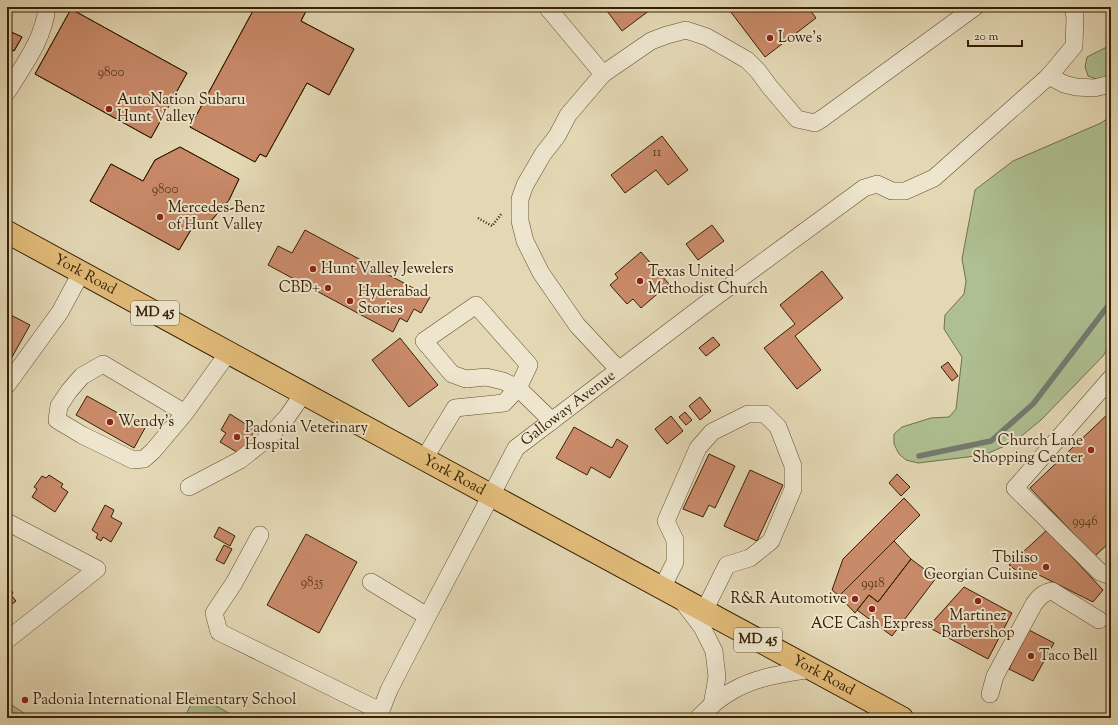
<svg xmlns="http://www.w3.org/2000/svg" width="1118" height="725" font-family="'Sorts Mill Goudy',serif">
<rect width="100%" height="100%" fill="#e3d7b4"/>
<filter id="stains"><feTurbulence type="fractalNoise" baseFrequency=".005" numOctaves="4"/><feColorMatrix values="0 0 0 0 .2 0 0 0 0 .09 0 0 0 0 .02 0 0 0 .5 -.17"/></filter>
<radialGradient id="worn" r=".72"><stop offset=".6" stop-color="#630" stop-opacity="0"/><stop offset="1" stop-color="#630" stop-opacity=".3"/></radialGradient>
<path fill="#aebf91" stroke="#72704a" d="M1111,45V79L1099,80L1088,76L1085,67L1087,57Z
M1111,116V343L1103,356L1041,420L1014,442L984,455L918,463L906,460L899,454L894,444V434L902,427L931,418L949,417L956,409L962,357L944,329L945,315L964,294L966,281L962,259L975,190L1013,161L1101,123Z
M196,695L238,718H184Z
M10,704L32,718H7V709Z"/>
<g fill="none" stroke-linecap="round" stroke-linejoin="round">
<path stroke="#747a70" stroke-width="5.5" d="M919,456L991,441L1033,404L1111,302"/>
</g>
<path fill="#c98a6a" stroke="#372002" d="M255,7H308L301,21L354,49L329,95L307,83L266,157L260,154L255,162L190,127Z
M255,7H308L301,21L354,49L329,95L307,83L266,157L260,154L255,162L190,127Z
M604,7H654L622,31Z
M727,7H808L816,18L765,57Z
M71,9L187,73L151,138L35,74Z
M71,9L187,73L151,138L35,74Z
M7,30L22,37L14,51L7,47Z
M7,30L22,37L14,51L7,47Z
M662,136L688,170L668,185L656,170L625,193L611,175Z
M180,147L239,179L229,200L204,229L195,223L179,250L90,201L111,164L143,181L155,160Z
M180,147L239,179L229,200L204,229L195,223L179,250L90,201L111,164L143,181L155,160Z
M712,225L724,241L698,260L686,244Z
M305,230L430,297L421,313L414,309L407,322L400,318L393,332L268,265L278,246L292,253Z
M641,252L669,284L641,308L633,299L627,304L610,285L618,278L615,274Z
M822,271L843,298L795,336L821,370L797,389L764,348L795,324L780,305Z
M7,313L30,325L7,366Z
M713,337L720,345L706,356L699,348Z
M400,338L438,385L409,407L372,360Z
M948,362L958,376L952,381L941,367Z
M87,396L145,428L134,448L76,415Z
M700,397L711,411L700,420L689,406Z
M1111,411V541L1095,556L1030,488Z
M685,412L692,420L686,425L679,417Z
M230,414L255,430L240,454L220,442L226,433L221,430Z
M671,416L683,431L667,444L655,429Z
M574,427L612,448L617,439L628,446L610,478L591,467L587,475L556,458Z
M709,454L735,466L715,508L709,505L703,517L683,509Z
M750,470L783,485L757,541L724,526Z
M897,474L910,487L901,496L889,483Z
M49,475L63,484L61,487L68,492L55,512L32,497L37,489L34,487L42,476L46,478Z
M904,498L920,515L839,596L832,590L843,559Z
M105,505L114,510L111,517L122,523L111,542L103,537L101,541L96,538L98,534L92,530Z
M219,527L235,536L230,546L214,537Z
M1047,530L1103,590L1093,602L1035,573L1030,581L1009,565Z
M306,534L357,562L319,633L267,605Z
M894,541L911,559L878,602L869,595L855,613L839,596Z
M224,545L232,549L224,564L216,560Z
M911,559L936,578L892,636L857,610L869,595L878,602Z
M7,584L13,593L11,595L16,601L7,608Z
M964,587L1012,613L988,659L928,627Z
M1029,630L1054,643L1033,681L1009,669Z"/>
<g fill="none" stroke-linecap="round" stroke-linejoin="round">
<g stroke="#624e2e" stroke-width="18">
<g id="minor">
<path d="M547,7L603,74"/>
<path d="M1049,76L1064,84L1076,87L1094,88L1111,84"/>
<path d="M7,92C23,66 44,39 47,7"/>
<path d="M476,305L529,365L518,388L503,381L486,377L466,379L452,374L424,341Z"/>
<path d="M619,370L577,325L541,273L525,241L520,221V199L525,185L543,154L557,136L568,115L603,74L651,41L667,35L686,30L707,37L747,60L758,71L769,86L797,119L815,123L823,118L975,7"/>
<path d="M1111,378L1015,488L1100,572L1111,576"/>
<path d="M7,385L60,312L81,273"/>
<path d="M185,413L103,364L82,376L69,391L59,406L57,420L82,435L133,460L144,459L153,451L185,413L228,353"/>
<path d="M424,459L455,408L504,403L518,388L552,421"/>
<path d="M189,487L240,460L268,438L287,417L303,394"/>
<path d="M7,522L97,569L7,640"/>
<path d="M260,535L234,583L214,613L219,632L380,711"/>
<path d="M371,582L427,616"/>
<path d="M662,588L675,562V540L666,521L698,448L712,432L748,414H765L778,427L793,466V489L771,541L750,558L727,565L704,611"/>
<path d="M683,602L702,627L714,651L717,677L712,705"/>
<path d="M990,694L995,676L1034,604C1040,596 1043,593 1052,591L1099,620"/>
<path id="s1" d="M378,718L389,690L408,653L516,448L703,306L864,188L877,184L892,191H905L934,178L1049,76L1074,46L1075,17L1073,7"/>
<path d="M698,718C708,708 719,698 732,691C756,677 785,673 812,669"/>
</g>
</g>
<g stroke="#372002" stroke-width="24">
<g id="major">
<path id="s2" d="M7,232L424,459L902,718"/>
</g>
</g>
<path stroke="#372002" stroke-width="2.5" stroke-dasharray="1 2" stroke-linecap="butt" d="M478,218L492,226L502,213"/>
<use href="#minor" stroke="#ede5ce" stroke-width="17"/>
<use href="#major" stroke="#e2bc7a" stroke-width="22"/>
</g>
<g fill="#8f2418" stroke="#ede5ce" stroke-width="1.5">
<circle cx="770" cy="38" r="4"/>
<circle cx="109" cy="109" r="4"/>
<circle cx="160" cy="217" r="4"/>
<circle cx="313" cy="269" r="4"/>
<circle cx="640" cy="281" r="4"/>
<circle cx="328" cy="288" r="4"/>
<circle cx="350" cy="301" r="4"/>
<circle cx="110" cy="422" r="4"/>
<circle cx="237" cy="437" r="4"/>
<circle cx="1091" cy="450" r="4"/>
<circle cx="1046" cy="567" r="4"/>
<circle cx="855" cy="599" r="4"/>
<circle cx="978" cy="601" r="4"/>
<circle cx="872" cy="609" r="4"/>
<circle cx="1031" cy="656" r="4"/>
<circle cx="25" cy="700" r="4"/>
</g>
<g text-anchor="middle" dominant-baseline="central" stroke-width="4" stroke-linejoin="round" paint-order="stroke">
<g font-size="13" fill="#5c3a1c">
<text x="111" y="73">9800</text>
<text x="657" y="153">11</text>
<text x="165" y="190">9800</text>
<text x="1085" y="522">9946</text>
<text x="312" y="583">9835</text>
<text x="873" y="584">9918</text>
</g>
<g fill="#ede5ce" stroke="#6e5b3f" stroke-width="1">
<rect x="131" y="301" width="48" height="24" rx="3"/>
<rect x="734" y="628" width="48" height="24" rx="3"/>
</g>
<g font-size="14" font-weight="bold" fill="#372002">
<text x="155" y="313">MD 45</text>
<text x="758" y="640">MD 45</text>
</g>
<g font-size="15" fill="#372002" stroke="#ede5ce" text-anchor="start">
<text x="778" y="38">Lowe's</text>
<text x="117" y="100">AutoNation Subaru<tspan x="117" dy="17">Hunt Valley</tspan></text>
<text x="168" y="208">Mercedes-Benz<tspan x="168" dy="17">of Hunt Valley</tspan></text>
<text x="321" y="269">Hunt Valley Jewelers</text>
<text x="648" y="272">Texas United<tspan x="648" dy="17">Methodist Church</tspan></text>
<text x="320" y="288" text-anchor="end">CBD+</text>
<text x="358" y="292">Hyderabad<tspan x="358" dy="17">Stories</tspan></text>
<text x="118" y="422">Wendy's</text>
<text x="245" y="428">Padonia Veterinary<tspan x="245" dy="17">Hospital</tspan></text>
<text x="1083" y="441" text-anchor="end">Church Lane<tspan x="1083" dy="17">Shopping Center</tspan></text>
<text x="1038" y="558" text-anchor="end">Tbiliso<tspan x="1038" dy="17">Georgian Cuisine</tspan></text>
<text x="847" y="599" text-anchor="end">R&amp;R Automotive</text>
<text x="978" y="616" text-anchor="middle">Martinez<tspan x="978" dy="17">Barbershop</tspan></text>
<text x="872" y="624" text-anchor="middle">ACE Cash Express</text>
<text x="1039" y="656">Taco Bell</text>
<text x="33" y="700">Padonia International Elementary School</text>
</g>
<g font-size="15" fill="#372002" stroke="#ede5ce">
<text stroke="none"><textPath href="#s2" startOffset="89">York Road</textPath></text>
<text stroke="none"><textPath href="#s1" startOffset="369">Galloway Avenue</textPath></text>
<text stroke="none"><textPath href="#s2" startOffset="509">York Road</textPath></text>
<text stroke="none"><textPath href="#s2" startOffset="929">York Road</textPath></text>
</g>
</g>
<rect width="1118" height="725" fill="none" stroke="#e3d7b4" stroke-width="24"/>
<rect x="8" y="8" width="1102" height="709" fill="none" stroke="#372002" stroke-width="2"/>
<rect x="12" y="12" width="1094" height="701" fill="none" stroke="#372002"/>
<path d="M968 40v6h54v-6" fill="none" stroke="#372002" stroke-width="2"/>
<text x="974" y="40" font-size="12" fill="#372002" stroke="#ede5ce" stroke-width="3" paint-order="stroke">20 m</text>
<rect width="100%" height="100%" filter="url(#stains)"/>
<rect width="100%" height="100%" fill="url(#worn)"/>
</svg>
